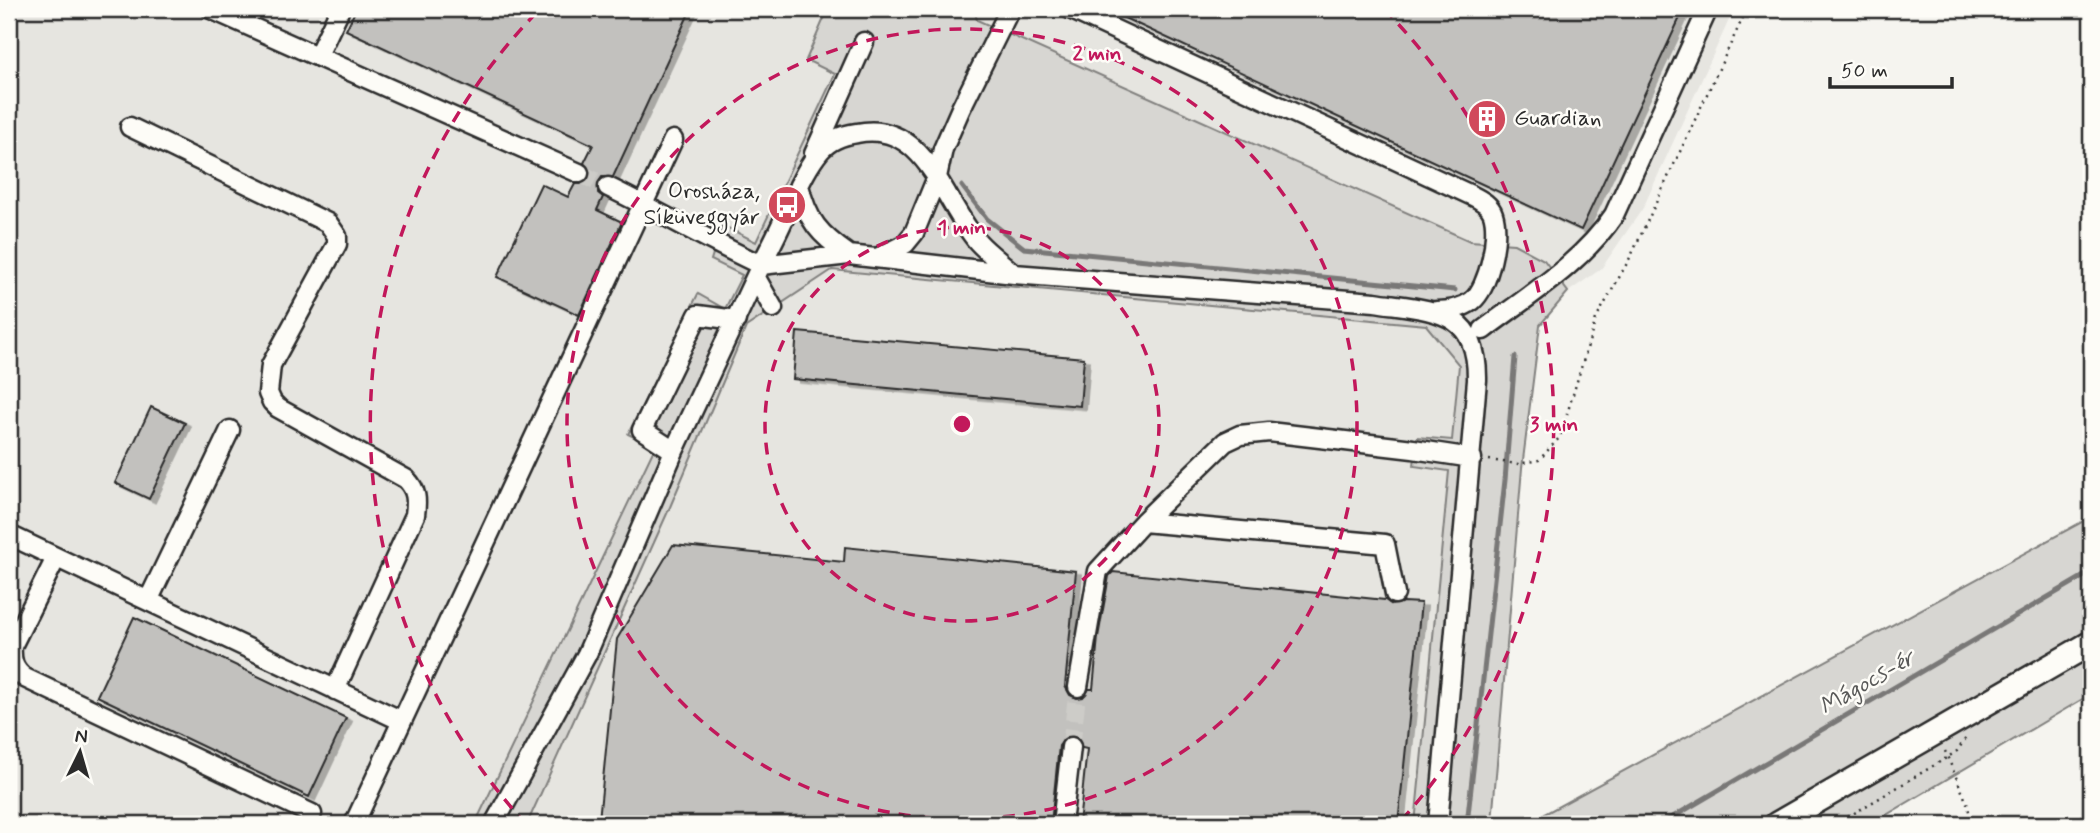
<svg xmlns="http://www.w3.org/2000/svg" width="2100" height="833" font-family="Mynerve,sans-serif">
<defs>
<filter id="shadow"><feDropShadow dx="6" dy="3.5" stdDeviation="0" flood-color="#0004"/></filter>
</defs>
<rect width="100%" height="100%" fill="#f5f4ef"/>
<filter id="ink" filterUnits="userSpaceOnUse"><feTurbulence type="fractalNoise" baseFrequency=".0143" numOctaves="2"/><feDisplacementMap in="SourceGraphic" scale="14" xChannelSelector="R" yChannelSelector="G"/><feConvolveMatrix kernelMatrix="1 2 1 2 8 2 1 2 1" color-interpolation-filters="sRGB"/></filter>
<g filter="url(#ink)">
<path fill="#e6e5e0" d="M9,9H828L807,60L835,73L756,242L723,225L742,275L725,309L699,295L628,434L655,447L475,824H9Z
M974,9H1734L1643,208L1601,269L1568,292L1544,260L1515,244L1471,241L976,20Z
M832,270L1426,324L1459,365L1452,440L1414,467L1449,470L1415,824H527L670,507L746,327Z"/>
<path fill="#d7d6d2" stroke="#81807e" stroke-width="2" d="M828,9H974L977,20L1470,241L1514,244L1544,260L1568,292L1540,325L1522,468L1492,822L1494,824H1415L1449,471L1414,466L1417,437L1452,440L1459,365L1426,325L832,270L746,327L670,507L527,824H475L655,447L628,434L698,294L725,309L742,275L711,260L722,225L756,242L835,74L806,60Z
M2091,517V694L1871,824H1526Z"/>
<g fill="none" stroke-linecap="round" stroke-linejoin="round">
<path stroke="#797877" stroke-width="5" d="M962,186L987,219L1024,248L1455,290
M1467,824L1505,480L1515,357
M1661,824L2091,572"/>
</g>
<path fill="#c2c1be" stroke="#2b2b2b" stroke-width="2" filter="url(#shadow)" d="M356,9H691L613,177H602L598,183V193L603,197L597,210L622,222L579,315L497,277L541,184L568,197L575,184H581L589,178L590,171L584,163L593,145L346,30Z
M1105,9H1684L1581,230Z
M797,332L1084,358L1080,406L793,379Z
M151,407L185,423L149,499L115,483Z
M673,545L844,562L845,547L1076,571L1065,686L1070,695L1077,698L1083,697L1089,689H1093L1098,637L1109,576L1113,572L1385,600L1392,605L1403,602L1421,603L1398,824H1079L1087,749L1082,748L1078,738L1072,736L1066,737L1059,746L1051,824H643L599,820L617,639Z
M134,617L346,718L309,797L97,696Z"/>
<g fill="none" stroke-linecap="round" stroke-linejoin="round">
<path stroke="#cdccc8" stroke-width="18" stroke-dasharray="18 9" stroke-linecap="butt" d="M579,173L608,187
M1071,747L1078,687"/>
<g stroke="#2b2b2b" stroke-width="23">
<path id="minor" d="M211,9L579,173
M1070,9L1473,196C1481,200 1490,205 1493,214C1500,235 1489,287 1472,301C1461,309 1449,311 1436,311
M318,55L340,9
M130,127L328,223L337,236V244L271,365L268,393L272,402L278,408L406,479C417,490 417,500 415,515L335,690
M814,154L864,42
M799,185C807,221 820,235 849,255
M608,187C660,212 709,241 761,265C771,246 781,227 789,207C798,188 806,168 820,151C829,140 843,135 857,133C925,119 943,202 978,242C988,253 1002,263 1014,274
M877,258L905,244L914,233L937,177L943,149L961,108L1010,9
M756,278L773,308
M1483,330C1528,296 1582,263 1614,215L1708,9
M674,451L642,430L698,315L736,320
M1143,522L1385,544L1395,594
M9,535L402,721
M56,558L12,646C11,660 13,669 25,678L312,814
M148,601L230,430
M1078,687L1098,571L1143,522L1225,442L1240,435L1269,432L1413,449L1472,458
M354,824L673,140
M494,824L587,654L674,451L761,265L849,255L1014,274L1375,302C1433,311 1478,308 1477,380L1438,824
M1062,824L1071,747"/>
</g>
<g stroke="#2b2b2b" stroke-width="28">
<path id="major" d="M1777,824L2091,643"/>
</g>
<path stroke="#2b2b2b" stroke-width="2.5" stroke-dasharray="2 5" stroke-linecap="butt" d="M1489,460L1518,464L1539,460L1560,437L1596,319L1631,256L1747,9
M1945,751L1967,803L1972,824
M1836,824L1948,757L1957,751L1966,738"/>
<use href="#minor" stroke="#fdfcf7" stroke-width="18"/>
<use href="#major" stroke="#fdfcf7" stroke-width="23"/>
</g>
</g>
<g fill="none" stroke="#c2185b" stroke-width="3.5" stroke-dasharray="12 9">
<circle cx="962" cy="424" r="197"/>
<circle cx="962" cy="424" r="395"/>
<path d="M526 824A592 592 0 0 1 540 9M1384 9A592 592 0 0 1 1398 824"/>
</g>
<defs>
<g id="building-disc" transform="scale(2.0125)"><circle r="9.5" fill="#d1495b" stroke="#fdfcf7"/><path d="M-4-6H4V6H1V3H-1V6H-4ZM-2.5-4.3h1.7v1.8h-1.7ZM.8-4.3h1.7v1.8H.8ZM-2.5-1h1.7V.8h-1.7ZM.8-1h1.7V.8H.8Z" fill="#fff"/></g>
<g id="bus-disc" transform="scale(2.0125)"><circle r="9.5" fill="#d1495b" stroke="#fdfcf7"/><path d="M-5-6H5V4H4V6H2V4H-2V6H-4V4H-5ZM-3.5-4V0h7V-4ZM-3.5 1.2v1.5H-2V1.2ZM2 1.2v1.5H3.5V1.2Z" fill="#fff"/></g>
</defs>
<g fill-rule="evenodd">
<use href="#building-disc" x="1487" y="119"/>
<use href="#bus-disc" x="787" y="205"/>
</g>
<g text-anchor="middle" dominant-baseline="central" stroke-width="5" stroke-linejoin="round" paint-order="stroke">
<g font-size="23" fill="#2b2b2b" stroke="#fdfcf7" text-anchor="start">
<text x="1514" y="119">Guardian</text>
<text x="760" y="192" text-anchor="end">Orosháza,<tspan x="760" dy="26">Síküveggyár</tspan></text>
</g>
<g font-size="24" font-style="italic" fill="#585857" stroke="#fdfcf7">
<text transform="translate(1867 683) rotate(-30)">Mágocs-ér</text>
</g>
</g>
<circle cx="962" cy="424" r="10" fill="#c2185b" stroke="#fdfcf7" stroke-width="3.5"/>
<g font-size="21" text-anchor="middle" font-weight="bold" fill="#c2185b" stroke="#fdfcf7" stroke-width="5" stroke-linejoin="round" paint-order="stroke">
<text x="1097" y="60">2 min</text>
<text x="962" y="234">1 min</text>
<text x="1554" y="431">3 min</text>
</g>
<rect width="2100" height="833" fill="none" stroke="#fdfcf7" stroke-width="35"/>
<rect x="18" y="18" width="2065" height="798" fill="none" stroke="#2b2b2b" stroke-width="2.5" filter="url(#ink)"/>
<g transform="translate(80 752) rotate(5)" stroke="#fdfcf7" stroke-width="5" paint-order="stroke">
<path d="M0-5L12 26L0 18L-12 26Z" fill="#2b2b2b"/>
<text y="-10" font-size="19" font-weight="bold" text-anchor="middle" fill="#2b2b2b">N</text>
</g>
<path d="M1830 77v10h122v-10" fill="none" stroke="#2b2b2b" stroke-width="3.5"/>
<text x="1841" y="77" font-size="21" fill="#2b2b2b" stroke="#fdfcf7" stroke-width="5" paint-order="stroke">50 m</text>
</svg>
